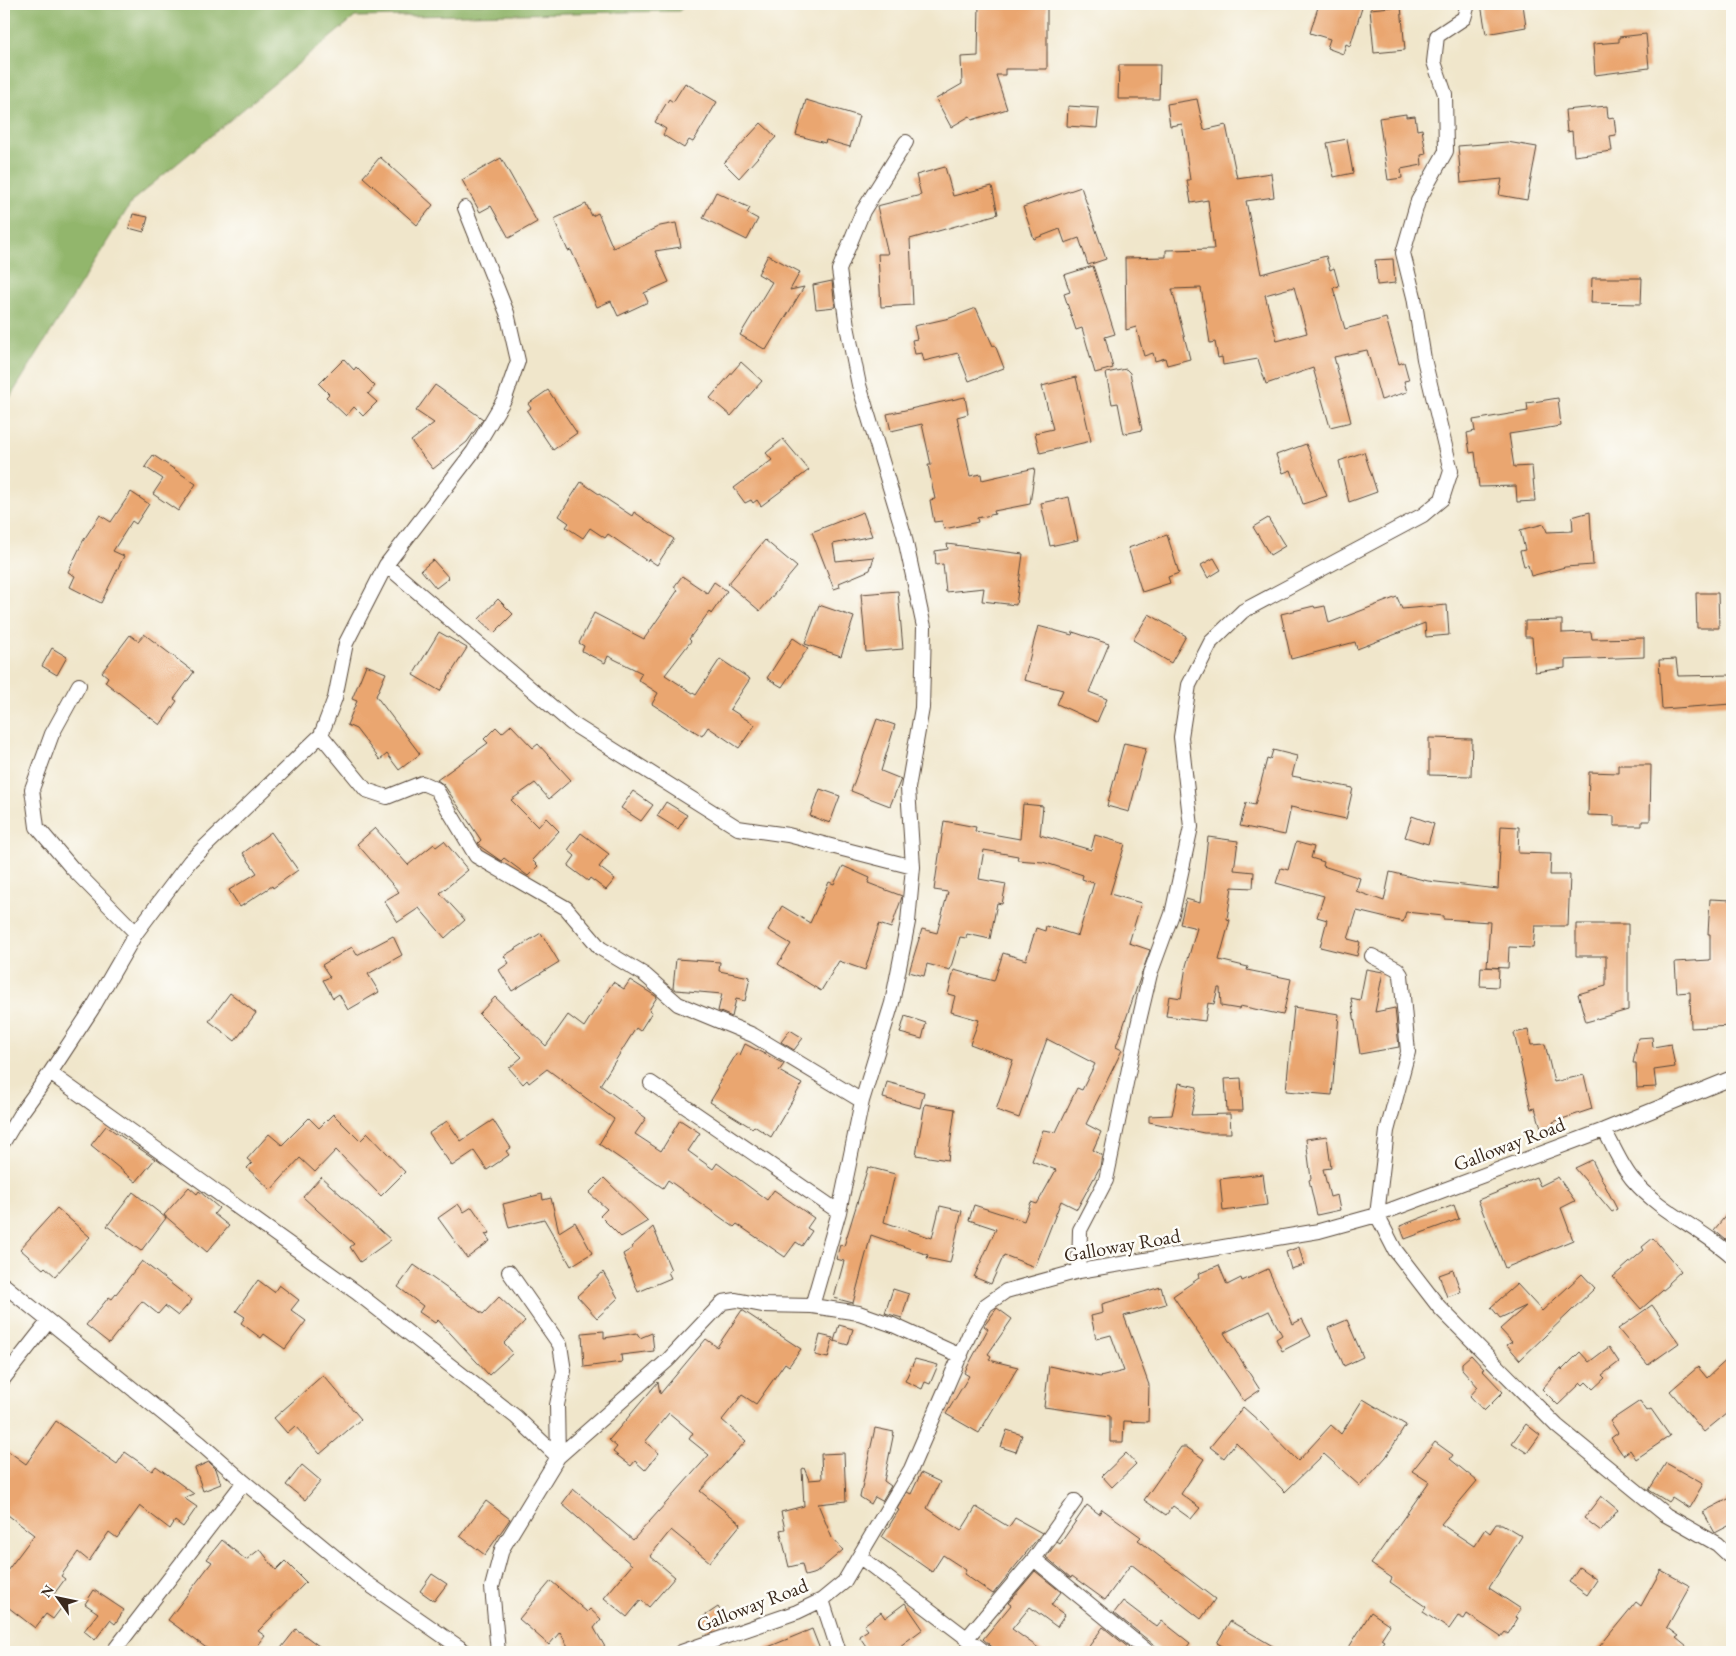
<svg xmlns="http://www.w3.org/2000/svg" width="1736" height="1656" font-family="'EB Garamond',serif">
<rect width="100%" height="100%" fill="#fdfcf7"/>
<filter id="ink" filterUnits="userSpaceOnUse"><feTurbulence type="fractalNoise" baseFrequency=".02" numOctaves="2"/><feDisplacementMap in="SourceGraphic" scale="10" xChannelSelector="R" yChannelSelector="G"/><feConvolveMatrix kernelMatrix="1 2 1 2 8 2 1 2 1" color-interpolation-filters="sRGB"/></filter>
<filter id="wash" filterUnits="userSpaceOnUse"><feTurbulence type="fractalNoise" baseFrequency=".0096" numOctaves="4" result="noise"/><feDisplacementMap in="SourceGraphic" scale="20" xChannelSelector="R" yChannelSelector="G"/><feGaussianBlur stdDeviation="1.12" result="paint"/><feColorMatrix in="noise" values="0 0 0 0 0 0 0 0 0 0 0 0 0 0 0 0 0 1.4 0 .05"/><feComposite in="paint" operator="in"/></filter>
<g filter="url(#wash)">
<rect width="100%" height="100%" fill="#f0e6cb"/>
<path fill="#92b66c" stroke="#667045" d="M4,4H687L679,11L355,17L133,200L4,407Z"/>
<g id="blocks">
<path fill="#eaa66f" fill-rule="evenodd" d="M979,4H1047V69H1005V75H996L1007,109L972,120L970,116L951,127L936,99L962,84L961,57L978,56Z
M1319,4H1349L1362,8L1350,46L1346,44L1343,54L1327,48L1330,39L1310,33Z
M1481,4H1523L1526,27L1486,34Z
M1401,6L1405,50L1374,53L1370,9Z
M1646,34L1649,68L1595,75L1593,44L1619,42V37Z
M1119,65H1160L1159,99H1118Z
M685,83L717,102L693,142L689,140L684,148L663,135L666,129L655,122L669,99L673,102Z
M1197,99L1204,130L1226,125L1237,178L1271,173L1274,197L1246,201L1261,274L1326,256L1330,270L1334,268L1339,286L1333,288L1345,329L1386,318L1399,364L1404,362L1409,380L1404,381L1407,392L1381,400L1367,350L1334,357L1351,422L1330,427L1313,368L1266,384L1258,359L1223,365L1222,357L1218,358L1215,342L1210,343L1201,288L1172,289L1190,359L1167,365L1165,358L1155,361L1153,353L1144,356L1136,327L1126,330L1125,258L1166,257V250L1214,249L1208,200L1191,203L1187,180H1190L1182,124L1170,126L1167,104ZM1294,287L1307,333L1277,341L1265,295Z
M806,100L859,116L850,147L826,140L825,143L796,135Z
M1068,106L1099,108L1097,128L1067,126Z
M1607,106L1608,118L1614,117L1616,135L1610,136L1612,151L1574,156L1572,131L1567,132L1565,110Z
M1406,114V117L1415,116L1417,130L1422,129L1426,154L1421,155L1422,165L1401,169L1402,178L1388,180L1379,118Z
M761,123L776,137L739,178L724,163Z
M1347,139L1353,173L1334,177L1327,143Z
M1507,142L1537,147L1527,200L1499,195L1502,179L1461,183L1458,146Z
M380,157L433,205L417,225L363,177Z
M501,158L537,222L509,238L491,206L480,212L462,180Z
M945,167L953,196L992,186L998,214L910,239L913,305L881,307L878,254H888L877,206L921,195L916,175Z
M1081,187L1106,259L1088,265L1079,238L1065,243L1060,229L1034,239L1023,207Z
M716,192L750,208L747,213L758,219L747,240L703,218Z
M586,204L592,216L598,213L613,248L660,226L676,223L681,247L655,251L669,282L644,293L648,302L618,316L611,301L597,307L571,250L568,251L554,219Z
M133,214L148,217L144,232L129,228Z
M768,255L800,272L790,290L804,287L766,350L740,335L772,282L758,274Z
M1393,259L1395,283L1377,285L1375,260Z
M1093,266L1115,334L1105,337L1113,368L1095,373L1082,328L1076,330L1064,294L1070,292L1064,275Z
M1592,278H1642L1641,304L1591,303Z
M832,281L835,307L816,309L813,285Z
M976,308L993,346L995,345L1004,368L969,381L958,353L924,361L922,353L915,354L912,340L917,339L914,326L950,318Z
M344,359L354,370L356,367L375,386L368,394L377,402L363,416L354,407L346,416L326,397L329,394L319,384Z
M741,362L762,381L731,416L710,398Z
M1126,369L1130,373L1142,430L1124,434L1118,403L1112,404L1106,373Z
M1076,377L1091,441L1040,453L1035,433L1053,429L1042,386Z
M435,385L483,419L467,442L433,469L411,441L434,423L416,411Z
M548,390L577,433L553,450L527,411L531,408L528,404Z
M965,397L968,414L957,417L970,476L981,474L982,480L1035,468L1030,504L994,511L995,514L977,518L978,522L944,529L942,521L934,522L930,500L935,499L928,465H931L922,424L891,431L887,414Z
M1558,398L1561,426L1509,434L1514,467L1532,466L1535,501L1517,502L1516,486L1479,487L1475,452L1470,453L1467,433L1475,431L1473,420L1528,411L1527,403Z
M783,439L809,470L761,506L757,500L753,503L751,500L745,503L734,488L772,460L766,453Z
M1306,444L1327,496L1303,504L1291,470L1283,473L1276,455Z
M1364,452L1377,492L1349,502L1339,461Z
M153,455L196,484L178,511L153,494L163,479L145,467Z
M581,482L632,516L634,512L674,539L657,565L648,559L647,561L608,534L605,538L590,528L583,538L566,527L569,523L559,516Z
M131,492L149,504L136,524L132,521L113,551L124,556L101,603L70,587L75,576L68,572L83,541L100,515L111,522Z
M1069,497L1078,540L1050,546L1041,503Z
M863,512L872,536L833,544L836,561L874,557L870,570L839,583L840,587L834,589L812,532Z
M1590,512L1593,565L1565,567L1531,576L1528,565L1524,566L1520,551L1525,550L1520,530L1544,524L1547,532L1573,531L1572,517Z
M1268,518L1285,546L1270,555L1253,527Z
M1167,535L1179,573L1168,577L1170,583L1142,592L1128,548Z
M765,540L797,567L760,611L728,584Z
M947,544L1023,554L1016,605L982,601L984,588L946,592L943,564L936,565L935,551L948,549Z
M1214,558L1221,570L1208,578L1201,565Z
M433,560L449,578L436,588L421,570Z
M682,576L707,593L714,582L727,591L711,614L709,612L689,639L691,641L665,675L696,695L720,659L750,679L730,709L755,725L739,748L708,727L702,736L652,704L658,693L638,680L642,673L608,656L605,663L582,651L584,646L579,643L594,613L644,639L678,590L674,587Z
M898,591L903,649L866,652L861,594Z
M1696,593H1718L1719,628H1697Z
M1397,597L1402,609L1447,605L1449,635L1426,637L1425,623L1357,649L1355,642L1291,659L1281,614L1314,606L1315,608L1325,606L1329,623Z
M498,599L513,614L494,633L479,619Z
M819,605L854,617L841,656L805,644Z
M1149,614L1186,636L1171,663L1133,640Z
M1562,620V633L1591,632L1592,639L1644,638V657L1565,660V668L1535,672L1532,637H1525V621Z
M1038,626L1072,635L1073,632L1109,644L1089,692L1107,699L1097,722L1057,704L1063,690L1024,680Z
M439,632L467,648L440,691L413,675Z
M144,634L194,672L174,699L177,701L160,725L105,682L108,677L102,672L130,635L138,641Z
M793,638L808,648L782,687L767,678Z
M52,648L67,657L57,675L42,666Z
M1676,659L1678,676L1732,675V704L1662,709L1659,660Z
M366,665L386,673L376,696L420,754L399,770L387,754L380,760L356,729L347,725L357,701L352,699Z
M877,719L895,725L881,771L901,779L890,806L851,791Z
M511,725L533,748L538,744L571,780L549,799L535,783L511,800L538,827L546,818L559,831L532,860L538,866L528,876L504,858L501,861L481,847L478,843L481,840L444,785L437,780L488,743L484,739L496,727L502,733Z
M1429,738L1472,739L1471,776L1429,775Z
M1124,743L1146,748L1129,812L1107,806Z
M1273,750L1297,756L1292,776L1353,788L1346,819L1291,807L1285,835L1240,826L1246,803L1255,805L1267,759L1270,760Z
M1618,765H1651L1650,821H1642V826H1614V816L1588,815L1589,772L1618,773Z
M820,789L840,796L830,823L810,816Z
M633,791L653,805L641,821L621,808Z
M666,802L687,815L678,829L657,816Z
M1023,804L1043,806L1040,835L1091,850L1095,835L1125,844L1110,894L1141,903L1129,943L1150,950L1116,1047L1122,1050L1086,1124L1101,1132L1093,1150L1102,1155L1100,1167L1077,1209L1061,1201L1035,1267L1004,1255L991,1284L974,1277L996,1229L969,1220L974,1205L1024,1221L1031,1202L1037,1204L1056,1170L1032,1161L1043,1130L1056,1132L1077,1088L1082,1090L1095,1064L1047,1039L1019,1118L996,1110L1013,1060L970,1044L979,1020L951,1012L955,996L948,994L954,970L994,981L1003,953L1026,960L1036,928L1045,931L1046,926L1078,936L1094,883L1082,879L1083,875L1043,862L1017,860L1018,856L984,850L979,879L1006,884L1002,904L997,903L990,939L967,934L966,938L960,937L950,970L927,964L924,976L909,972L922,929L937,933L948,892L934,890L944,821L976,827L975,831L1020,839Z
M1412,816L1434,824L1428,844L1405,837Z
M1501,826L1519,827L1518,853L1551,854L1550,875H1570L1568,926H1535L1533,948L1509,947L1508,968L1487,967L1490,922L1443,919V916L1406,912L1403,922L1357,911L1348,939L1360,942L1357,956L1320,947L1327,920L1317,917L1324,896L1276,883L1281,868L1288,870L1296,842L1314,847L1311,858L1324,862L1323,866L1360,878L1356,891L1384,901L1390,872L1428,881L1498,889Z
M375,828L408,865L434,844L436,847L444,841L468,870L440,893L465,920L445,938L419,908L398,922L384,901L399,892L357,844Z
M271,832L298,870L273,888L272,886L240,907L229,890L257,873L243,853Z
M581,833L609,854L599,867L615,879L606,890L590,878L588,881L568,866L575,856L568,850Z
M1208,837L1238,841L1234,870L1254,872L1253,888L1232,887L1227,919L1230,920L1219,960L1248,967L1247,970L1291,979L1283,1015L1240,1006L1239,1009L1221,1006L1220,988H1218L1214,1004L1208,1003L1205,1021L1166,1016L1169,996L1181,998L1186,966L1197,928L1180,924L1186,899L1200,903Z
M843,866L870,878L868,883L902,896L901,900L891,928L879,924L865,970L839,961L821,991L778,964L791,944L768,930L782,906L810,923L829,882L834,884Z
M1710,899L1732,900V1026L1691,1028L1690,992L1677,993L1675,962L1710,960V934H1708Z
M1576,924H1628V1010L1586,1022L1578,994L1606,986V956H1576Z
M541,933L559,962L512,991L499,970L509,963L504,956Z
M393,936L402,955L368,974L379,992L348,1010L339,994L333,998L323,980L330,977L322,965L352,947L357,955Z
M676,959L720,962L719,971L750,977L745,1001L736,999L732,1017L718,1011L722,994L676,990L673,988Z
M1481,967L1499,968L1498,987L1480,986Z
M1366,969L1383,972L1375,1012L1395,1008L1399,1047L1360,1054L1351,998L1360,1000Z
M630,980L657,997L649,1010L652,1012L640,1031L636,1028L600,1085L646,1118L635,1134L661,1151L680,1120L700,1133L688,1151L713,1169L717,1163L767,1200L774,1190L814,1218L807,1228L812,1231L802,1246L796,1242L785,1257L737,1224L734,1227L668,1180L663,1188L599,1144L614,1119L547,1069L529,1083L527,1080L523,1084L509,1068L522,1057L479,1014L495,997L546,1046L568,1015L584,1027L613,982L624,989Z
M230,993L256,1013L235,1041L209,1021Z
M1294,1007L1339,1014L1332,1095L1286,1091Z
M905,1016L926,1023L922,1039L900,1033Z
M790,1030L803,1038L794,1050L781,1042Z
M1528,1030L1531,1045L1545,1044L1554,1082L1584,1075L1592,1109L1553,1122L1557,1133L1544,1137L1535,1108L1531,1109L1514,1033Z
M1652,1037L1653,1047L1671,1044L1675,1067L1654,1070L1656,1087L1637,1088L1636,1063H1633L1638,1038Z
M745,1044L784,1064L779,1071L802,1084L771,1137L754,1126L752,1128L710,1102L719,1087L717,1086L737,1053L740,1055Z
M1241,1078L1243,1111H1227L1225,1079Z
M887,1082L924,1092L920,1108L883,1098Z
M1179,1083L1197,1087L1191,1115L1230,1114L1231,1133H1204L1149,1122V1116L1172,1115Z
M925,1104L955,1109L948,1160L916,1155Z
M333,1114L360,1141L368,1133L405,1172L381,1196L336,1150L315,1172L300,1158L271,1190L247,1168L252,1163L247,1159L269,1134L282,1145L309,1118L319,1128Z
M493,1120L511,1148L506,1151L509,1155L487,1170L474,1151L452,1166L429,1133L447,1121L461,1141Z
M106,1126L155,1159L136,1182L91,1145Z
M1327,1136L1331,1168L1323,1169L1330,1197L1337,1195L1340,1210L1317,1215L1309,1180L1311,1179L1306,1139Z
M1592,1160L1617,1209L1612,1212L1575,1168Z
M868,1167L895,1174L884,1222L932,1238L940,1206L962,1211L950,1263L927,1258L928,1255L871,1235L853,1303L834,1298L844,1261L836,1259L840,1245L844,1246Z
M1263,1174L1267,1205L1223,1211L1220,1179Z
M321,1177L391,1240L360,1262L350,1247L354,1244L303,1197Z
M1536,1177L1540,1186L1558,1177L1575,1201L1561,1208L1573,1240L1505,1268L1478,1200Z
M604,1178L648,1221L621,1237L600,1216L607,1209L589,1193Z
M189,1187L197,1194L199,1191L219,1208L214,1214L229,1226L207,1252L164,1215Z
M133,1192L166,1218L141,1251L107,1226Z
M542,1194L543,1200L551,1198L559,1232L575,1222L592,1253L571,1266L544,1219L509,1228L503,1204Z
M458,1204L464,1212L472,1207L490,1233L485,1234L490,1241L467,1258L438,1218Z
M1454,1205L1459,1219L1405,1239L1400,1226Z
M57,1208L90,1237L55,1276L45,1267L43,1269L20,1249Z
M1732,1208V1245L1714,1230Z
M653,1227L671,1270L668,1272L671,1278L638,1292L623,1254L633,1248L631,1247Z
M1653,1238L1681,1271L1668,1283L1669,1285L1641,1309L1613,1277L1644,1250L1642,1247Z
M1299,1247L1304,1265L1291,1269L1286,1252Z
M142,1261L192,1300L178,1316L165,1306L158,1314L142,1301L109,1343L86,1325L109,1297L112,1299Z
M414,1265L483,1314L499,1297L525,1321L504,1343L513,1353L489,1375L438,1320L435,1323L419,1312L423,1306L398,1287Z
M1219,1265L1227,1285L1241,1278L1242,1281L1268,1269L1293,1324L1302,1319L1311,1336L1282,1351L1276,1339L1282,1335L1269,1311L1224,1333L1260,1390L1244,1401L1173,1296L1199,1278L1198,1274Z
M1453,1270L1461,1292L1447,1297L1439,1275Z
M603,1272L618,1298L597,1318L577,1296Z
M1582,1274L1595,1288L1520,1360L1507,1345L1512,1342L1500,1329L1526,1306L1500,1318L1491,1307L1517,1284L1542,1311Z
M258,1280L274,1292L279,1285L299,1300L291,1310L306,1321L285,1349L264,1334L261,1338L241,1323L245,1317L236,1311Z
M1161,1287L1166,1304L1124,1316L1149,1385L1148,1422L1124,1421L1123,1442H1110V1416L1044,1407L1049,1366L1100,1377L1124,1371L1111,1335L1096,1339L1091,1316L1103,1313L1102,1304Z
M893,1289L909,1294L902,1318L885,1313Z
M1652,1305L1679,1343L1648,1365L1618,1329Z
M997,1308L1012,1319L988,1354L991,1356L989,1360L1018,1367L979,1433L946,1414L969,1376L964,1373L988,1329L984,1326Z
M742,1310L801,1349L789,1366L785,1363L756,1404L742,1395L722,1420L746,1441L700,1491L741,1524L710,1562L671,1530L650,1556L675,1577L649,1607L641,1600L627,1617L604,1598L632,1565L562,1504L573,1489L633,1540L709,1455L689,1439L693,1433L669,1413L645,1442L659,1453L645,1470L635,1461L631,1466L613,1452L617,1447L609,1440L658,1382L660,1394L706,1339L717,1347Z
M1347,1320L1363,1357L1344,1366L1328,1328Z
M839,1325L853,1329L848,1345L834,1341Z
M604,1331V1338L637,1333L640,1338L652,1333L654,1351L621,1355L622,1362L584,1367L582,1333Z
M820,1335L833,1338L828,1358L815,1355Z
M1609,1347L1619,1362L1602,1375L1605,1378L1593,1389L1586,1382L1583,1385L1581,1383L1558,1405L1542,1389L1561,1368L1562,1370L1580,1352L1589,1362Z
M1471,1355L1484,1369L1482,1370L1503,1392L1484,1411L1470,1396L1478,1387L1462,1369V1363Z
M1732,1355V1409L1704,1432L1670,1391L1698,1367L1707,1378Z
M915,1359L938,1365L930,1384L925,1382L922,1389L905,1381Z
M323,1375L361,1419L320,1454L295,1426L287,1433L274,1418Z
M1363,1399L1406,1425L1386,1457L1360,1486L1324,1454L1285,1492L1236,1442L1224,1458L1210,1447L1243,1407L1260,1422L1298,1461L1331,1425L1341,1434Z
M1640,1401L1647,1411L1651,1409L1670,1436L1636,1459L1630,1450L1623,1455L1611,1438L1618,1433L1610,1421Z
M56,1421L117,1464L125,1452L152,1471L156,1466L194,1494L184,1498L197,1507L183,1527L175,1521L170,1529L140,1506L117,1538L109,1532L89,1561L78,1552L61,1576L65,1579L54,1594L65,1603L53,1619L46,1614L35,1628L4,1604V1575L34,1535L4,1512V1448L26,1464Z
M1526,1424L1540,1435L1527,1453L1512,1443Z
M875,1428L894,1432L884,1481L891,1486L882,1501L875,1497L871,1504L860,1497Z
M1007,1430L1022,1435L1016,1452L1001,1447Z
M1435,1442L1453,1455L1450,1459L1477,1481L1441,1524L1474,1546L1485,1529L1490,1533L1496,1524H1502L1522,1536L1489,1588L1521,1609L1515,1617L1518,1618L1508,1634L1505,1632L1501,1637L1467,1614L1464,1619L1458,1616L1449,1629L1423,1612L1426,1607L1390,1582L1392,1578L1371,1564L1429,1482L1412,1471Z
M1181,1447H1186L1204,1459L1181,1494L1200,1508L1191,1519L1173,1506L1166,1515L1144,1500Z
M844,1453L846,1501L818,1504L832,1538L843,1550L816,1573L805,1576L802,1564L789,1567L780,1530L785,1529L781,1512L804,1506L802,1469L804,1468L809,1480L822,1479L821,1454Z
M1126,1453L1136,1464L1112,1487L1102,1476Z
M209,1462L216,1469L221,1484L203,1491L195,1468Z
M1666,1463L1703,1484L1689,1508L1672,1497L1668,1502L1649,1490Z
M302,1465L321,1481L305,1500L286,1485Z
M921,1473L940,1482L927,1508L961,1531L976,1507L1009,1527L1015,1518L1042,1533L993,1594L964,1574L966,1570L943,1555L932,1572L882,1537L899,1510L897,1509L907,1492L911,1494Z
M1601,1496L1618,1510L1601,1531L1584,1518Z
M1732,1497V1524L1715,1533L1703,1512Z
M486,1501L510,1519L485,1555L460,1536Z
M1087,1505L1099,1514L1102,1509L1141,1537L1138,1540L1215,1599L1201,1619L1131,1564L1105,1600L1072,1576L1071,1578L1046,1557L1057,1542L1060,1544Z
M222,1540L246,1560L260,1549L276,1570L285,1561L306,1582L258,1631L265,1636L253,1652H212L168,1620L212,1562L207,1559Z
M1579,1567L1597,1580L1587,1595L1569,1582Z
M1661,1570L1690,1586L1667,1627L1679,1636L1676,1638L1693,1652H1595L1636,1602L1641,1606Z
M1035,1571L1061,1592L1051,1605L1065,1615L1057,1627L1030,1607L1012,1629L1044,1652H998L983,1639L1011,1605L1008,1603Z
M432,1574L447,1584L434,1601L420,1591Z
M551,1581L587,1612L590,1609L601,1619L594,1628L608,1652H571L560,1632L549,1645L519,1619Z
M94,1590L124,1610L115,1624L110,1620L95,1640L84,1631L98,1613L85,1604Z
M1123,1601L1157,1627L1162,1621L1190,1643L1183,1652H1163L1114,1613Z
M905,1603L923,1629L892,1652H870L859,1636L868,1630L864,1625L881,1612L885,1618Z
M718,1607L726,1620L708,1632L700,1619Z
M1371,1612L1390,1625L1381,1639L1384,1641L1376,1652H1346Z
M1230,1621L1283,1652H1233L1217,1643Z
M1103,1627L1129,1648L1126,1652H1085Z
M296,1629L327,1652H278Z
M812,1629L821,1652H756Z"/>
</g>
</g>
<g filter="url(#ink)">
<use href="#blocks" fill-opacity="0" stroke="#564638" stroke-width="1"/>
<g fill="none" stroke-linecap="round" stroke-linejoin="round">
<g stroke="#564638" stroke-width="16">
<path id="street" d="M906,142L863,211L839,270L847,326L859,385L904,534L924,627L922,708L908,788L913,867L908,922L892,1003L862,1101L839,1212L812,1306L859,1313L893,1325L961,1356
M386,565L571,723L738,828L788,835L913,867
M79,685L52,734L32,789L37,827L72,868L136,933
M321,735L366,790L387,797L422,783L436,789L476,856L566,908L600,948L645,975L678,1004L753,1035L862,1101
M1372,956L1397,969L1401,975L1408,1052L1387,1131L1377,1215L1395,1250L1439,1307L1557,1426L1666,1515L1717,1544L1732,1558
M50,1073L356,1292L516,1417L558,1457L502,1549L492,1587L498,1652
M651,1083L839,1212
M1604,1130C1613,1145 1621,1166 1633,1180C1660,1212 1701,1228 1732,1256
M4,1141L19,1116L50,1073L92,1009L136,933L190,861L321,735L335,698L346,643L386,565L473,452L505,398L518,361L507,313L465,208
M1079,1271L1080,1230L1106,1180L1138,1025L1150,974L1172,914L1191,827L1181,737L1189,685L1211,642L1243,611L1423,515L1442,499L1451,471L1424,359L1414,297L1403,253L1418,201L1446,151L1445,94L1434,62L1437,36L1464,18L1468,4
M509,1272L560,1345L564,1371L557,1405L558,1457
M4,1285L201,1444L244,1482L364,1581L466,1652
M4,1378L48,1322
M558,1457L668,1360L723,1302L736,1300L762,1305L812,1306
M860,1557L985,1652
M1034,1559L1148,1652
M822,1600L839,1652
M967,1638L1034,1559L1075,1501
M113,1652L244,1482
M681,1652L797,1612L822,1600L844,1582L911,1469L972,1328L986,1305L1006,1291L1079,1271L1319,1231L1377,1215L1604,1130L1732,1078"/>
</g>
<use href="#street" stroke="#fff" stroke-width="14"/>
</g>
</g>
<g text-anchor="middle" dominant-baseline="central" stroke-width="5" stroke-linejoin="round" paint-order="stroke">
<g font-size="20" fill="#3b2a1e" stroke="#fdfcf7">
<text transform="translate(1509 1144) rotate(-21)">Galloway Road</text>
<text transform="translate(1122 1245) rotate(-10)">Galloway Road</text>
<text transform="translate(752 1605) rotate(-21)">Galloway Road</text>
</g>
</g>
<rect width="1736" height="1656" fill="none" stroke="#fdfcf7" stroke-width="20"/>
<g transform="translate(58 1598) rotate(303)" stroke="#fdfcf7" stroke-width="4" paint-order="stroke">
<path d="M0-4L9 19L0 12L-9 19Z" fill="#3b2a1e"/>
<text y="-8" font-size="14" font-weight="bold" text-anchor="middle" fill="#3b2a1e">N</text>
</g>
</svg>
